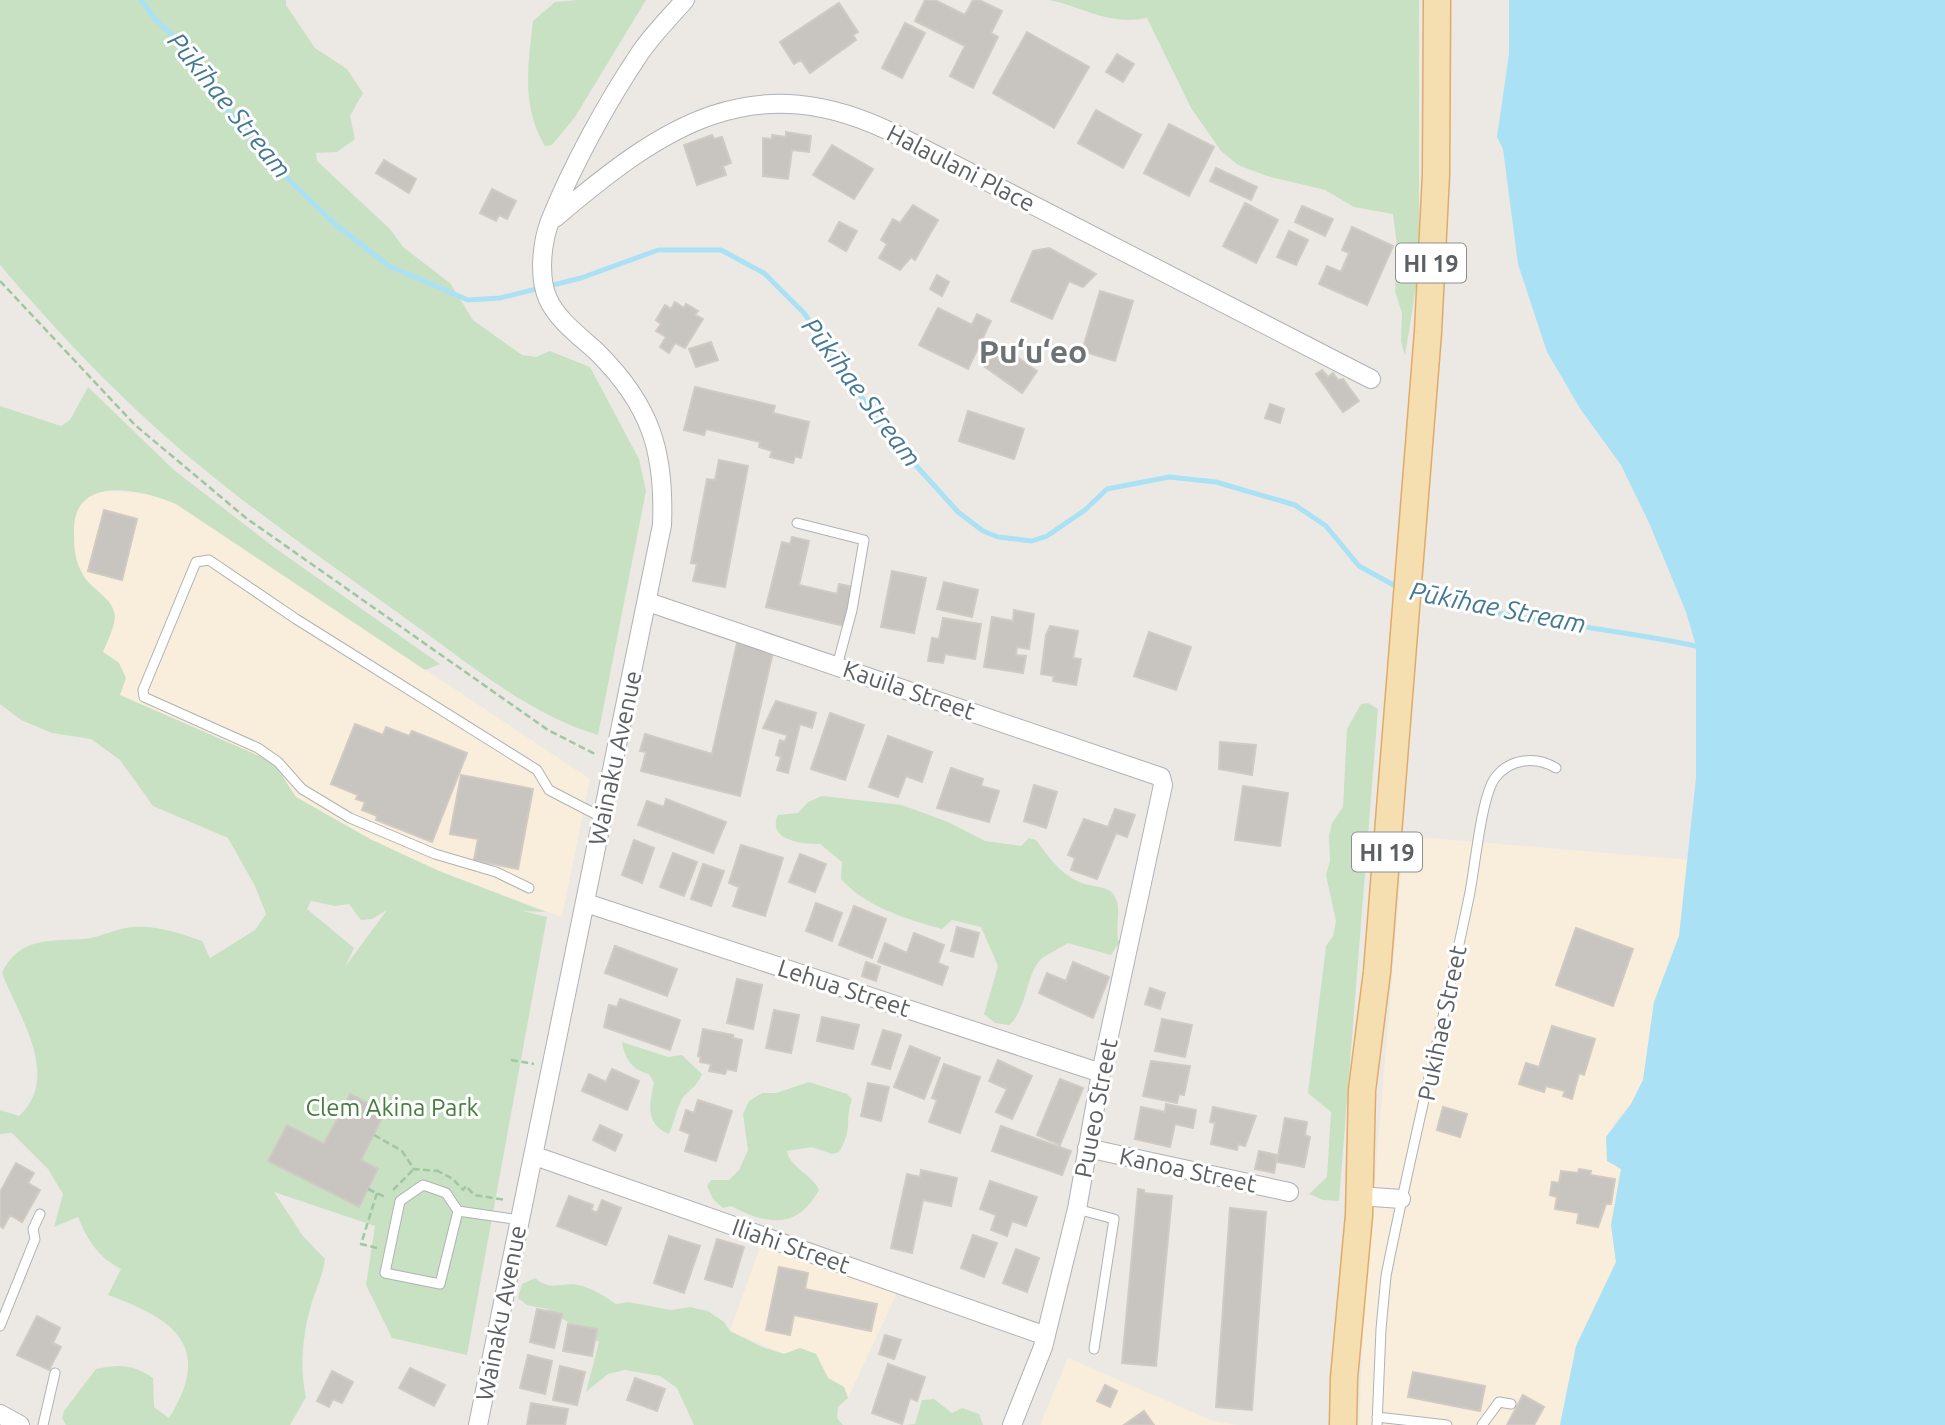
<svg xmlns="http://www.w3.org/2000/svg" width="1945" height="1425" font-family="Ubuntu,sans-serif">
<rect width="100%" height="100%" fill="#ece9e4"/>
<path fill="#f9eddb" d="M98,491L155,494L176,504L590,779L562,917L439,871L372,840L296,797L277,768L213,735L119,695V663L103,652L115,618L111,604L84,577L74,555L73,520L82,499Z
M1404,836L1689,860L1679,936L1654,1002L1643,1080L1631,1104L1613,1124L1621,1169L1611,1225L1616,1262L1576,1346L1560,1425H1359L1364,1308Z
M761,1244L897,1293L848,1398L844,1387L828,1378L816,1354L800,1348L784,1354L730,1331Z
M1068,1358L1213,1421L1237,1425H1040Z"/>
<path fill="#c8e1c3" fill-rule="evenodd" d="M0,0H286V5L315,48L347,69L363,93L350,116L355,139L337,152L316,153L317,161L390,229L403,247L450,283L473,320L522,355L536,357L550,351L590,367L639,459L646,491L598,735C528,714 471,665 412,623C322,558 228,495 146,419C94,371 46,319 0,265Z
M578,0H646L575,117L552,145L545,146C521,107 528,64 533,21L555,2Z
M1049,0H1419V268L1405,356L1401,341L1402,313L1395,291L1397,246L1393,214L1354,207L1325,190L1267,176L1238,165L1221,151L1191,108L1147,18C1110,26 1083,7 1049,0Z
M88,387L174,470L275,548L440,664L425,670L176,504C139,488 71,474 74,534C74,549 75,561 83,575C91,590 113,597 115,616C115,627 107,642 103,652L119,663L126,678L120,695L264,758L277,768L296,797L372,840L439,871L546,912L523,911L547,917L467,1355L392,1338L366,1285L375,1226L274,1192L303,1236L325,1259C323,1275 317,1287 312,1302C303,1331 299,1368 306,1397L290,1425H66L62,1418L64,1411L96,1369C119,1364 133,1364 153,1378L154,1407L169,1418C214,1346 174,1319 108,1295L121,1269C98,1257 88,1241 78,1217L54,1227L63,1194L48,1169L12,1133L0,1134V1110L19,1116C62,1077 18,1015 2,973C18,937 51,941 85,939C101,937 117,928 133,927C156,925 180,933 202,941L210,958L255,930L266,914L255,886L228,838L153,806L120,760L91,739L52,733L21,720L0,704V406L61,426L70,420ZM311,901L335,906L349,904L361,920L372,919L387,910L345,967L354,948L307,909Z
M1368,703L1378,709L1377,722L1339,1201L1323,1200L1309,1194L1327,1177L1331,1112L1308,1093L1326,946L1333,936L1336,921L1326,875L1330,861L1329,836L1332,823L1343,807L1347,729L1361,704Z
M822,796L902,805L948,822L985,841L1021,846L1029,838L1036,840C1049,857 1059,873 1079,882C1089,887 1108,885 1114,895C1123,909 1114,927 1119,943L1111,955L1068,943C1060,948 1052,952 1044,957C1026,968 1028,1010 1009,1025L995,1023L984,1014L998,966L981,927L952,920L942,929C906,919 866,907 841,879L842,862L820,844C804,844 766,841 778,815L798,813L808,802Z
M622,1042L668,1057L682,1055L702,1074C696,1089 687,1090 681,1101C677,1108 674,1123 669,1134C645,1125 649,1103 654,1083L649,1074C632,1070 625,1059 622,1042Z
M809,1082L847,1094L852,1099C844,1122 854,1127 839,1152L832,1154L812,1147L787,1151C790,1168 812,1174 819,1190C797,1230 767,1225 731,1206L723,1208L713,1199L707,1186L711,1180H729L739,1170L748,1150L743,1114L749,1101L762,1093H776Z
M535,1278C548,1289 556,1285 571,1284C585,1284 605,1296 616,1304L628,1302L671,1310L690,1307L708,1311L724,1322L730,1331L762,1347L784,1354L800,1348L816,1354L828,1378L844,1387L848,1398L838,1407L837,1418L843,1425H694L677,1388L660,1376L625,1370L608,1374L586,1392L599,1342L547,1309L527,1305L518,1298L522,1284Z
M934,1399L952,1413L962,1408L979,1414L983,1425H905L915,1424L922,1400Z"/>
<path fill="#abe1f4" d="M1509,0H1945V1425H1560L1576,1346L1616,1262L1611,1225L1621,1169L1607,1161L1606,1137L1631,1104L1643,1080L1654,1002L1679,936L1696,778V646L1686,612L1650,525L1621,465L1581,410L1547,352L1518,264L1503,149L1497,137L1509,54Z"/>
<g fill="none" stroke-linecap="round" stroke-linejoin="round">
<path stroke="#abe1f4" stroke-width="5" d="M141,0L155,19L181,43L231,114L288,179L336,225L389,266L468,300L500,298L581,278L658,250H721L764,273L804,313L884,430L958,512L983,531L998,537L1032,541L1047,536L1085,510L1107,489L1169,477L1216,482L1295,505L1326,526L1359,566L1399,588
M1415,593C1506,621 1603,626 1696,646"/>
</g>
<path fill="#c8c4c0" stroke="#d0cac3" stroke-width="2" d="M925,0H935L965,15L973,0H979L1002,11L991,33L998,37L973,88L950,76L965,46L915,21Z
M839,3L858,32L853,35L856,40L810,73L801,60L794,64L780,42Z
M905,23L925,33L902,78L882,68Z
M1027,32L1089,67L1054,128L993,93Z
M1117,54L1134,64L1123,82L1106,72Z
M1096,110L1141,135L1123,168L1078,143Z
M1169,124L1214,147L1189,196L1144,173Z
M786,132L811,136L809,152L792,150L788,179L763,176V138L772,139V135L786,137Z
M712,135L714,139L722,137L731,163L723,166L726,175L697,185L684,145Z
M832,145L873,169L854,199L813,175Z
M384,160L416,179L409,193L376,173Z
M1216,168L1257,187L1251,200L1210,181Z
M492,189L516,201L507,219L499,215L496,221L480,213Z
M1245,203L1278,220L1256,263L1223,246Z
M913,205L938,220L915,260L911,257L900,270L879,258L887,244L881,240L893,219L900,223Z
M1302,206L1333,219L1325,236L1295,222Z
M839,222L857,231L846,251L829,241Z
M1352,227L1393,246L1367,305L1319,284L1327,266L1341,272L1349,253L1342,250Z
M1289,231L1308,240L1296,265L1277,257Z
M1049,248L1096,274L1083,287L1069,281L1052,319L1011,301L1033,251Z
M937,275L949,282L942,296L930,289Z
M1100,291L1133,301L1115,361L1082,351Z
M675,302L684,308L686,304L698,311L695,315L703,319L685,348L675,343L669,353L660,347L666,337L656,331L661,324L656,320L665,305L671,309Z
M938,308L972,325L977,314L991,321L968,369L919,345Z
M711,342L718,360L696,367L689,349Z
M1000,345L1037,371L1022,393L985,367Z
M1322,370L1328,377L1333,373L1338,380L1343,379L1359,401L1343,412L1316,374Z
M695,387L775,406L773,413L809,422L801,458L795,456L793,463L770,457L772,451L759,447L760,442L706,429L704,435L684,430Z
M1270,404L1284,409L1280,423L1265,418Z
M968,411L1024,429L1014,459L959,441Z
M719,460L748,466L725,587L693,581L697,564L691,563L707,479L715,480Z
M104,510L137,519L122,580L88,571Z
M792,537L809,541L799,585L837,594L839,584L853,587L844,626L766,607L782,542L790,544Z
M892,571L926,578L914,633L881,627Z
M944,582L978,590L972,617L937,609Z
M1014,610L1034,614L1029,649L1017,647L1016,655L1026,656L1023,673L984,667L992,617L1013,621Z
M943,618L981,624L975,659L945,654L943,663L928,661L932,638L939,639Z
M1050,626L1078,631L1073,658L1081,659L1076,685L1053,681L1054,676L1041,674L1046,635Z
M1149,632L1191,647L1176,690L1134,676Z
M737,643L773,652L740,796L641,771L646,752L640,751L645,734L712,754Z
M776,701L816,713L812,728L800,724L788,773L777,770L781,757L776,755L780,740L785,742L787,735L763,728Z
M830,713L864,725L845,780L811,769Z
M355,724L383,735L386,727L409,736L412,731L467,753L432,842L376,820L377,816L362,810L365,802L356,799L358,795L331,784Z
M888,736L932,752L922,782L906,776L898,797L869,787Z
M1220,742L1256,745L1252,775L1219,769Z
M951,768L983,779L981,786L999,791L989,822L937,808Z
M461,775L533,789L518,869L474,860L478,839L450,834Z
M1034,785L1057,792L1046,828L1024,821Z
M1243,786L1288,793L1280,846L1235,840Z
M666,799L726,822L713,853L638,825L647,801L664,807Z
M1115,809L1135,815L1127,837L1116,833L1097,879L1071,870L1075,858L1068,855L1084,819L1108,827Z
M634,840L654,848L642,883L622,875Z
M741,845L783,858L765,916L733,906L739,887L729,883Z
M673,853L697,862L684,896L660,887Z
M800,854L826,864L815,892L789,882Z
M703,864L724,871L711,906L691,899Z
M816,903L842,913L832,941L806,931Z
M854,906L886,919L872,958L839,945Z
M957,927L979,933L973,957L951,951Z
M1576,928L1633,949L1613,1006L1556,985Z
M914,933L944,945L938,963L948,967L942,985L878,962L885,943L907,953Z
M615,946L677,969L667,996L605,973Z
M866,962L880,967L876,981L862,976Z
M1073,962L1109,977L1093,1018L1039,993L1047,973L1066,981Z
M737,979L762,985L753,1029L727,1023Z
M1150,988L1165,993L1160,1009L1145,1004Z
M620,999L680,1020L670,1050L604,1027L609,1005L617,1007Z
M774,1010L799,1015L791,1053L766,1048Z
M822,1017L859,1025L853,1049L817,1041Z
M1162,1019L1192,1025L1185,1057L1155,1051Z
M1552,1026L1595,1039L1584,1075L1579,1073L1572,1099L1563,1096L1565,1091L1546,1086L1544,1092L1519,1084L1526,1063L1539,1067Z
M703,1029L733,1035V1038L742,1040L736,1071L727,1069L725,1074L709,1071L711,1064L700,1062L701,1057L698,1056Z
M883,1030L901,1035L890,1069L872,1064Z
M910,1046L940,1058L924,1099L894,1087Z
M998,1060L1032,1076L1012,1119L996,1112L1007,1089L989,1081Z
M1151,1061L1190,1066L1184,1095L1179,1094L1177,1103L1143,1096Z
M944,1064L980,1077L960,1133L929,1122L937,1100L932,1098Z
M612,1069L639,1081L627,1110L582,1091L589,1074L606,1082Z
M1060,1079L1083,1088L1060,1145L1037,1135Z
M868,1083L889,1087L881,1121L861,1116Z
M350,1094L385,1112L361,1160L378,1169L359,1207L268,1161L287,1125L324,1144Z
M698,1100L732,1111L716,1161L685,1151L690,1134L680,1130L686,1110L694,1113Z
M1166,1104L1196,1110L1193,1128L1175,1124L1170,1147L1135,1139L1141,1107L1165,1112Z
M1213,1107L1256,1116L1245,1146L1238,1144L1237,1150L1211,1144L1215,1123L1210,1122Z
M1443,1107L1467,1114L1460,1137L1437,1130Z
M1285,1118L1307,1122L1305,1135L1310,1137L1304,1167L1277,1162Z
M600,1125L622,1135L615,1151L593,1140Z
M1001,1126L1071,1151L1062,1175L992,1151Z
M1259,1151L1277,1155L1274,1173L1255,1169Z
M16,1163L34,1173L28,1183L40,1190L22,1222L10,1215L3,1228L0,1226V1192Z
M1579,1169L1591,1171L1590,1175L1615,1179L1611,1204H1606L1598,1227L1577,1223L1579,1213L1555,1209L1557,1197L1550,1195L1552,1182L1559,1183L1561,1171L1578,1173Z
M921,1170L957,1178L951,1206L923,1200L912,1253L891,1248L907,1174L920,1177Z
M990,1181L1037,1197L1026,1226L1012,1221L1007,1236L991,1230L996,1215L980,1209Z
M1138,1189L1144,1190V1193L1172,1196L1156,1366L1122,1363Z
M569,1196L593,1205L591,1210L597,1213L602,1200L621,1208L606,1245L557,1226Z
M1230,1208L1266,1212L1252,1410L1216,1407Z
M973,1235L997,1243L984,1277L961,1268Z
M669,1236L700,1246L684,1293L654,1283Z
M717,1239L744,1247L732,1287L705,1279Z
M1016,1249L1039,1258L1027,1292L1003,1283Z
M779,1267L808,1273L805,1289L877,1304L871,1331L794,1315L790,1335L766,1330Z
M537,1309L562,1314L554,1348L530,1342Z
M37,1316L60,1328L53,1343L61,1347L49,1370L17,1355Z
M568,1324L597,1329L592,1356L563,1351Z
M885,1335L901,1340L894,1359L879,1354Z
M528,1355L552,1361L545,1394L520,1388Z
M888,1364L925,1377L917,1401L910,1398L902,1424L872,1413Z
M560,1366L585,1372L577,1405L553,1400Z
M410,1368L445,1385L434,1406L399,1388Z
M332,1371L353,1382L342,1403L333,1399L329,1407L317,1401Z
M1413,1372L1485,1386L1480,1411L1408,1397Z
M635,1378L665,1389L657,1411L627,1400Z
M1105,1385L1117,1391L1110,1407L1097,1401Z
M1523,1395L1544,1407L1534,1425H1507Z
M531,1403L568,1409L565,1425H527Z
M1144,1411L1154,1425H1124Z"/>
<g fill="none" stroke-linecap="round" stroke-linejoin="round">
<g stroke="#afb2b4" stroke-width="11">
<path id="lane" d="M797,523L864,540L852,610L837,666
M529,888L496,872L435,854L350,818L302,789L278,762L258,748L144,697L143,690L196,562L209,560L296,619L537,770L549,790L603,818
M1077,1209L1114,1219L1094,1349
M458,1211L440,1284L385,1273L400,1201L423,1185L446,1193L458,1211L520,1220
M0,1326L35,1239L33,1229L40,1214
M1377,1417L1447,1425
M43,1425L55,1373
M1377,1425L1381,1329L1386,1276C1411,1149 1443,1023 1469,897C1475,869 1481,797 1495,778C1510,758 1536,756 1556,768
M1482,1425L1499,1402L1511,1404"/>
</g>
<g stroke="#afb2b4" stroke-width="20">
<path id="street" d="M555,218C663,126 754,63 897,135L1371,379
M648,602L1161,777L1163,785L1101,1073L1077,1209L1043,1347L1012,1425
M586,903L1101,1073
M1087,1148L1289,1192
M535,1156L1046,1336
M1359,1196L1401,1199
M0,1414L20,1425
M478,1425L662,525C665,452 651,406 598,353C581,337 558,321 548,299C538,277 542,242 550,221C572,166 607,102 640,53C653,34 670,17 685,0"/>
</g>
<g stroke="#e0ab69" stroke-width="29">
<path id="primary" d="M1343,1425L1344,1378L1359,1215L1362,1090L1377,972L1428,332L1436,175L1437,0"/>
</g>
<path stroke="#a0c6a4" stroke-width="2.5" stroke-dasharray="7 3.5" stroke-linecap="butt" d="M0,281L135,425L246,518L548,730L597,755
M511,1060L534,1064
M374,1135L402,1151L414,1169L436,1171
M436,1170L453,1179L463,1190L466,1186L474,1195L506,1200
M368,1189L387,1198
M393,1190L414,1169
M377,1193L361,1244L377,1248"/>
<use href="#lane" stroke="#fff" stroke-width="9"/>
<use href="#street" stroke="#fff" stroke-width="18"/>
<use href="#primary" stroke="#f5deb0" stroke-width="26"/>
</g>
<g text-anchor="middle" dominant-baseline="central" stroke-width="6" stroke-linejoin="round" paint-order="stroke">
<g fill="#fff" stroke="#8d9091" stroke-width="2">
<rect x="1396" y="243.5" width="70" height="39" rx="5"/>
<rect x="1352" y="832.5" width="70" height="39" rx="5"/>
</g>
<g font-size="23" font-weight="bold" fill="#5c6062">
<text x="1431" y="263">HI 19</text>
<text x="1387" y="852">HI 19</text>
</g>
<g font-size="24" fill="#5c6062" stroke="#fff">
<text transform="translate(961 168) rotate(27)">Halaulani Place</text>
<text transform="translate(909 690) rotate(19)">Kauila Street</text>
<text transform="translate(615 758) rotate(-78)">Wainaku Avenue</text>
<text transform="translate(844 988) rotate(18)">Lehua Street</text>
<text transform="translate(1442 1023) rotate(-78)">Pukihae Street</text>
<text transform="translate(1096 1108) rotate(-79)">Puueo Street</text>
<text transform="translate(1188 1170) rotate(12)">Kanoa Street</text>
<text transform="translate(791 1246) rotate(19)">Iliahi Street</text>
<text transform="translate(501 1313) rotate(-79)">Wainaku Avenue</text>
</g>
<g font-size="24" fill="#467e3f" stroke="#fff">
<text x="392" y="1107">Clem Akina Park</text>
</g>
<g font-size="26" font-style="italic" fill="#447893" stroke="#fff">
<text transform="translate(230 105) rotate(51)">Pūkīhae Stream</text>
<text transform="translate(862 392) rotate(53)">Pūkīhae Stream</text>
<text transform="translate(1498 607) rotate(11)">Pūkīhae Stream</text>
</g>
<g font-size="32" font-weight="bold" fill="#6d7274" stroke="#fff">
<text x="1033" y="351">Pu‘u‘eo</text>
</g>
</g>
</svg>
